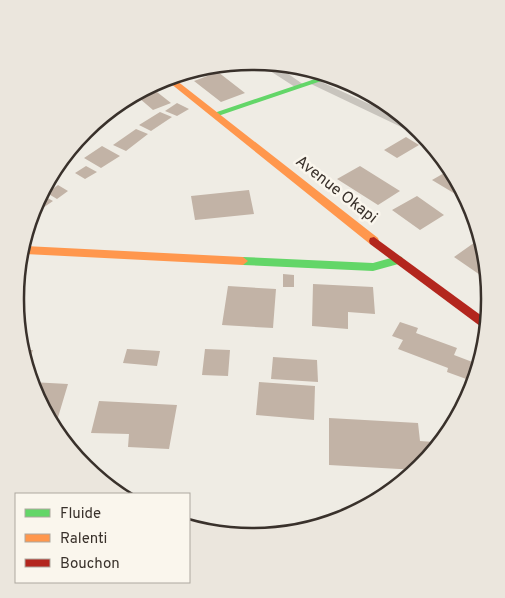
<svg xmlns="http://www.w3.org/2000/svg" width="505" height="598" font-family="Overpass,sans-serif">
<rect width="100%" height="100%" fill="#efece4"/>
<path fill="#c2b3a6" d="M218,72L245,93L221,102L194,81Z
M157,92L171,103L153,110L139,98Z
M177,103L189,109L177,116L165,111Z
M160,112L172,117L151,131L139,125Z
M136,129L148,134L126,151L113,145Z
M406,137L419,145L397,158L384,150Z
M102,146L120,156L101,168L84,158Z
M86,166L97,172L85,179L75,173Z
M360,166L400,191L378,205L337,179Z
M446,172L449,174L467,201L432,180Z
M58,185L68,191L57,199L47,193Z
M249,190L254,214L195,220L191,196Z
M42,195L53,201L34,214L32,213L33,208Z
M417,196L444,215L420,230L392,210Z
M478,240L486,279L454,257Z
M283,274L294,275V287H283Z
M313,284L373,287L375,314L348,312V329L312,326Z
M228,286L276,289L273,328L222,325Z
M400,322L418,328L416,333L457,348L454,355L475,363L469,380L447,372L448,368L398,349L403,340L392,336Z
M127,349L160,351L157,366L123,363Z
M205,349L230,350L228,376L202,375Z
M25,350H33L28,364L27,361Z
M273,357L317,360L318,382L271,379Z
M31,382L68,384L56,424L33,390Z
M259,382L315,386L314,420L256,415Z
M99,401L177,405L169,449L128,447L129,434L91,433Z
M329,418L418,423L420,441L434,442L435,445L427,458L421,457L422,464L417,470L329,465Z"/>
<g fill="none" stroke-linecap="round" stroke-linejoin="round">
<path fill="#c8c4bd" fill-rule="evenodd" d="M264,64L277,66L304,85L299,88L295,87L264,67Z
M315,79L404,120L424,136L418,135L311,84V80Z"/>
<path fill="#63d668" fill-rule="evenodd" d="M324,76L333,77L218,116L215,117L211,114Z
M398,256L402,257L403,260L402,263L373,271L243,265L238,261L243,257L373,263Z"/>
<path fill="#ff974d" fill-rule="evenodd" d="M172,77L378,238L379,241L378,244H370L165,79Z
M25,246L243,257L248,261L243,265L25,254Z"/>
<path fill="#b3261e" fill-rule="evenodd" d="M374,237L486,319L484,329L370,244L369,241L370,238Z"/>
</g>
<g text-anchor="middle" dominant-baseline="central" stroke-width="5" stroke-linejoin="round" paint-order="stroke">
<g font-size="16" fill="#39312b" stroke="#faf6ed">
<text transform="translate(336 190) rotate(38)">Avenue Okapi</text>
</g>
</g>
<path d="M0 0H505V598H0ZM252 70H253A228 228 0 0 1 481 298V300A228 228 0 0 1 253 528H252A228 228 0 0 1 24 300V298A228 228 0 0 1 252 70Z" fill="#ebe6dd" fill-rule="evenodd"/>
<path fill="none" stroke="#39312b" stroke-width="2.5" d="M252 70H253A228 228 0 0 1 481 298V300A228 228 0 0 1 253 528H252A228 228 0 0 1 24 300V298A228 228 0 0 1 252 70Z"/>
<rect x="15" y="493" width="175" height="90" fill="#faf6ed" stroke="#ada79f"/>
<rect x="25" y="509" width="25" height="8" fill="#63d668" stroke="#ada79f"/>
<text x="60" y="518" font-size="15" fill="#39312b">Fluide</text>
<rect x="25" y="534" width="25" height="8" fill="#ff974d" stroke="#ada79f"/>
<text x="60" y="543" font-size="15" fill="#39312b">Ralenti</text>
<rect x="25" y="559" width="25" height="8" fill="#b3261e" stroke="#ada79f"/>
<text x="60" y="568" font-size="15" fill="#39312b">Bouchon</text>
</svg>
